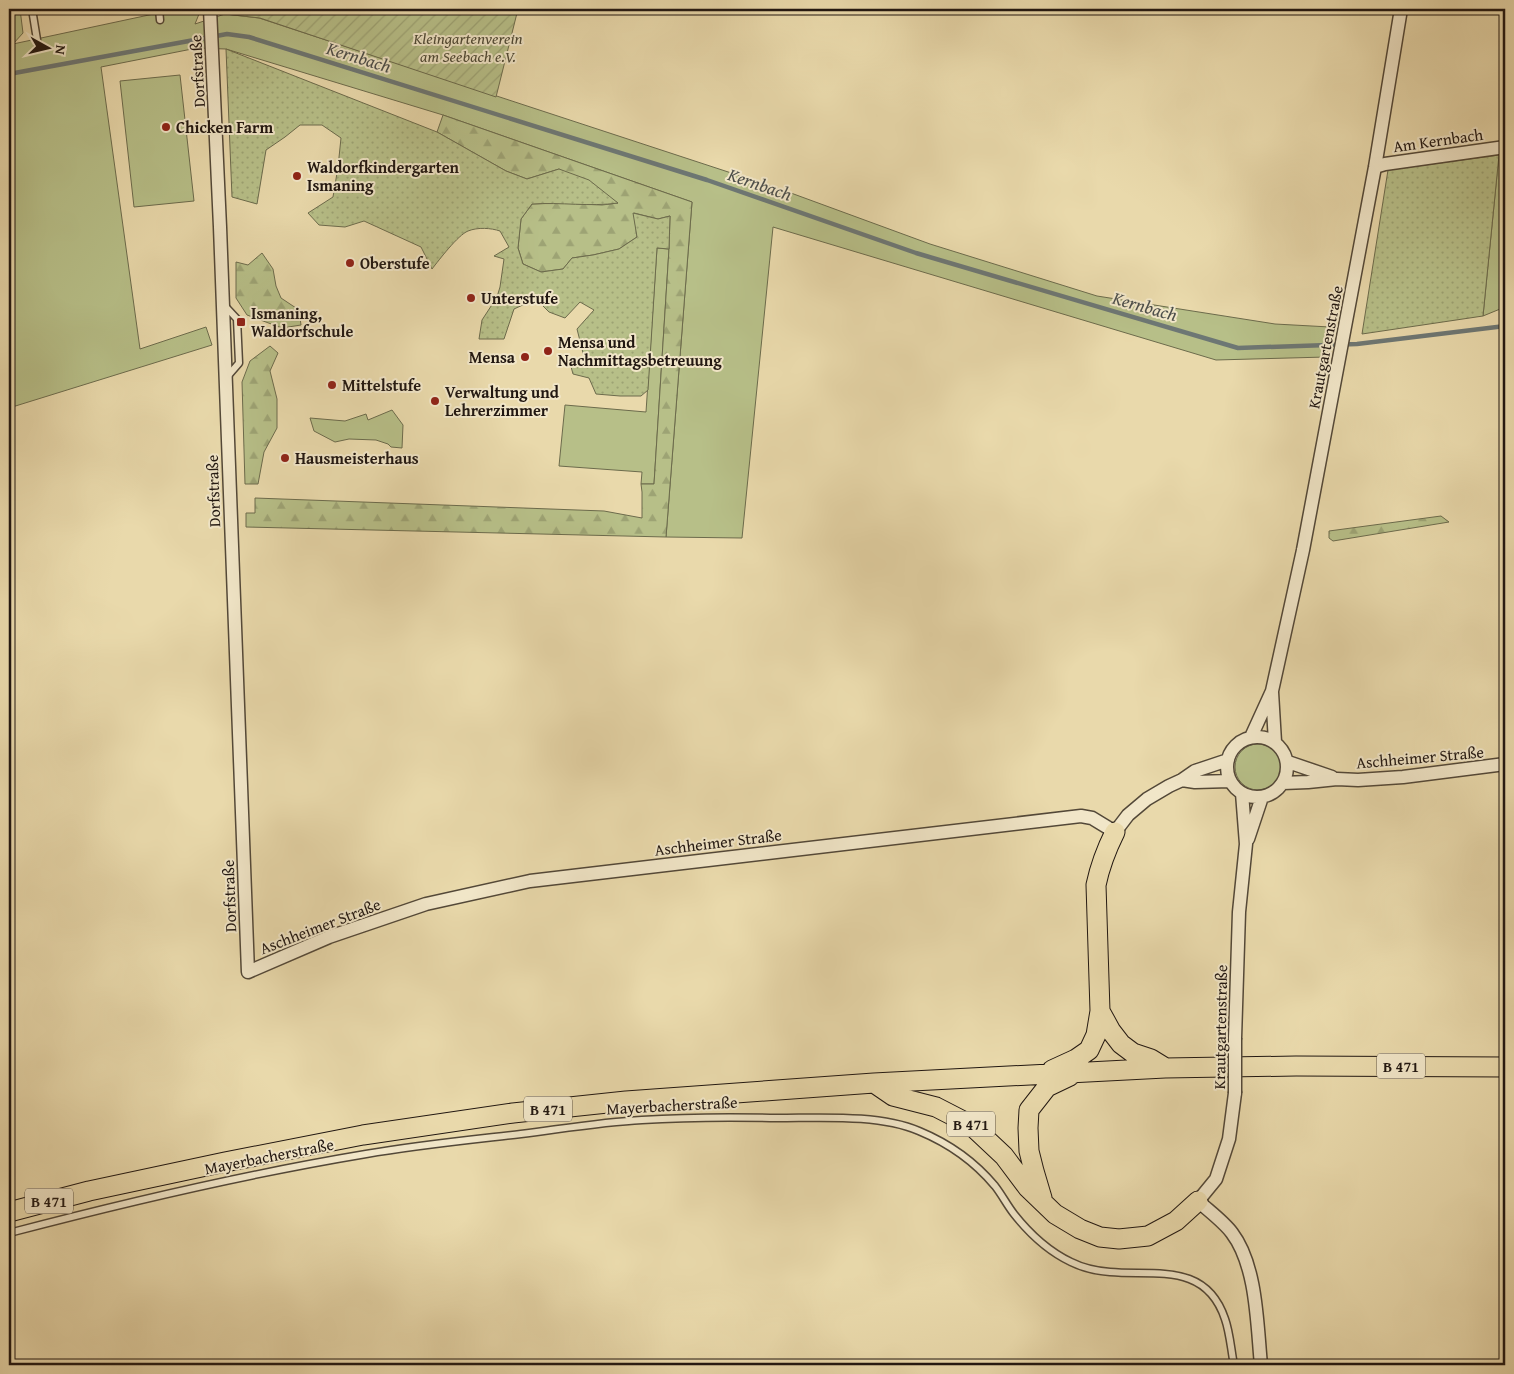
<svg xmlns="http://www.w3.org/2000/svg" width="1514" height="1374" font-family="'Gentium Book Plus',serif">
<defs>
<pattern id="forest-firs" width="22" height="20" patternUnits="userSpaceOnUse" patternTransform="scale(1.25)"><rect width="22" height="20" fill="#b7bf88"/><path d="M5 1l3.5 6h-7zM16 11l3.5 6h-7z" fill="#9da374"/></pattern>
<pattern id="park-dots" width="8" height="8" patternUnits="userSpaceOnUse" patternTransform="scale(1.25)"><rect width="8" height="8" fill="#b7bf88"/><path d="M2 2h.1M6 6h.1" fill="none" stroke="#9da374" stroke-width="1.8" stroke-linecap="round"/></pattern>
<pattern id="garden-furrows" width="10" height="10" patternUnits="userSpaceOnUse" patternTransform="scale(1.25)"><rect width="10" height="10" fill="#b7bf88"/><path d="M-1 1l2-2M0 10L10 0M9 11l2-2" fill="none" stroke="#9da374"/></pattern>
</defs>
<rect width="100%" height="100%" fill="#e9d9ab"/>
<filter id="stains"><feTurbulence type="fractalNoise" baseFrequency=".004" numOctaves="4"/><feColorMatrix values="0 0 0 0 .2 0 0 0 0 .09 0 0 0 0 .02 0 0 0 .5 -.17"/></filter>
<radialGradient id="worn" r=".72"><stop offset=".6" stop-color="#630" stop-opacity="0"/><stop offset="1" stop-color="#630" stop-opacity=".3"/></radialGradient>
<path fill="#b7bf88" stroke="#6c6b4c" d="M9,9H20L23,33L13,44L177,9H201L195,24L225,14L259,18L780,189L930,244L1097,296L1275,324L1330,327L1326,357L1216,360L773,227L742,538L666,537L692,202L443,115L226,49L197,48L101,67L140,349L206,327L212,345L9,408Z
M180,75L194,201L134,207L120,81Z
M1505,154V307L1483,316L1499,155Z
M657,248L669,249L654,484H641L642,472L559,466L565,405L646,412Z
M392,410L403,425L402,448L391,447L388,444L376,440L349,439L335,442L314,431L310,418L345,421L366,414L368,420Z
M1235 767a23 23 0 1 1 46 0a23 23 0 1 1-46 0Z"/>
<path fill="url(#forest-firs)" stroke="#6c6b4c" d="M443,115L692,202L666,537L246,527V513H255V498L604,511L642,518V492L641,484H654L669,249L670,216L658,219L634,213L637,237L619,249L593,255L572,258L563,269L541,272L523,264L518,248L521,219L532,204L559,203L602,205L618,203L559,169L527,179L506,171L437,132Z
M262,253L273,269L276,286L281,298L299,310L301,325L282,328L247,315L236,298V262L248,265Z
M270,346L278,353L270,371L277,399V428L264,452L258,484H245L242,382L250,361Z
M1441,516L1449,522L1333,541L1329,538V531Z"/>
<path fill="url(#park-dots)" stroke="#6c6b4c" d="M226,49L437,132L506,171L527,179L559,169L589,180L618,203C590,207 561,202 532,204L521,219L518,248L523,264L541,272L563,269L572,258L593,255L619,249L637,237L633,213L658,219L670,216L669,249L657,248L648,390L641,396H620L596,394L589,378L573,374L570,363L584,357L577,329L594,310L580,302L565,318L549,312L536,299L514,309L504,339H479L482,320L497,297L500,287L504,259L494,256L509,247L500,231C491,228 478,227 468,231C458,235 439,260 432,269L421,247L364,221L345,227L319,225L308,213L333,197L338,167L341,138L322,125H300L285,137L266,150L257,204L232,197Z
M1499,155L1483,316L1362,334L1388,170Z"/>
<path fill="url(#garden-furrows)" stroke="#6c6b4c" d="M225,9H518L496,97L260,18L225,14Z"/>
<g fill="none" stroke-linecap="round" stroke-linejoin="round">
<path stroke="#6d7774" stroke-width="4.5" d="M9,74L227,34L249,37L707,180L916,253L1238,348L1357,344L1505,326"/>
<g stroke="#534838" stroke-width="9">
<path id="service" d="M32,9L38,46
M159,9L160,20
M224,305L237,319L239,363L226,378
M9,1233C127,1202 246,1174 366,1154C418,1145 469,1140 521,1134C561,1129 602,1122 642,1120C687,1117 733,1117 778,1118C821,1118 879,1114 919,1131C948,1143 975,1162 995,1186C1002,1195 1007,1205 1014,1214C1029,1233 1048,1251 1071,1262C1083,1268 1097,1271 1110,1272C1155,1276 1206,1262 1225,1319C1230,1333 1231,1350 1234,1365"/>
</g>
<g stroke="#534838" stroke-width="15">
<path id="minor" d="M210,9L220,227L248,972L329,937L426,904L530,881L1081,816L1092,818L1115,832L1128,815L1147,799L1169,786L1182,780L1195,771L1228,760
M1375,167L1385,164L1505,147
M1272,692L1275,742
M1227 767a30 30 0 1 1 60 0a30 30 0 1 1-60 0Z
M1251,737L1272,691L1303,550L1375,167L1401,9
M1288,762L1332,777
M1182,780L1195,782L1230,781
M1283,783L1308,782L1337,779L1358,780L1403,777L1505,764
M1248,839L1262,797
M1235,1038L1239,912L1246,844L1242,793
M1235,1093L1229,1139L1216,1179L1198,1201C1209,1211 1224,1222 1232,1233C1257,1266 1257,1325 1261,1365"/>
</g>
<g stroke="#211711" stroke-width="21">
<path id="primary" d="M1100,1011L1111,1031L1121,1044L1133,1053L1151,1059L1164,1067
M1052,1070L1076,1059L1089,1050L1096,1035L1100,1011L1096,885C1100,866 1106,850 1115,832
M874,1083L893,1096L936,1107L971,1125L1004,1156L1028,1188L1055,1214L1080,1229L1100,1237L1119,1239L1148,1236L1176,1221L1198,1201
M1042,1198L1034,1171L1029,1151L1028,1128L1029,1110L1047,1087L1070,1076
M9,1212L89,1191L225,1162L363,1135L513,1113L626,1101L874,1083L1165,1068L1296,1066L1505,1067"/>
</g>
<use href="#service" stroke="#f1e6c8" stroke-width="6"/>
<use href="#minor" stroke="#f1e6c8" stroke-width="12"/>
<use href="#primary" stroke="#e9d9ab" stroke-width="19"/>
<g stroke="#534838" stroke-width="15" stroke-linecap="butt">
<path id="minor-bridge" d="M1235,1093V1038"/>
</g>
<use href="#minor-bridge" stroke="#f1e6c8" stroke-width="12"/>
</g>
<g fill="#8f2418" stroke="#f1e6c8" stroke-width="2">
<circle cx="166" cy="127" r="5"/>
<circle cx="297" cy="176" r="5"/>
<circle cx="350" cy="263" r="5"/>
<circle cx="471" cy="298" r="5"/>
<rect x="236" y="317" width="10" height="10" rx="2.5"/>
<circle cx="548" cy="351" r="5"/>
<circle cx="525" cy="357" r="5"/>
<circle cx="332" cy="385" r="5"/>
<circle cx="435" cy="401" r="5"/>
<circle cx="285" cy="458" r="5"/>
</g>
<g text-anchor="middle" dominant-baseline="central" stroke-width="4" stroke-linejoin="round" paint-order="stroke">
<g fill="#f1e6c8" stroke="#5f5548" stroke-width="1">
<rect x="1377" y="1053.5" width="48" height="25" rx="4"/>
<rect x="524" y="1096.5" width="48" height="25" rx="4"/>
<rect x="947" y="1111.5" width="48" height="25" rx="4"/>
<rect x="25" y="1188.5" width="48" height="25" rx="4"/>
</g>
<g font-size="15" font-weight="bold" fill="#211711">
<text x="1401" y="1066">B 471</text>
<text x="548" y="1109">B 471</text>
<text x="971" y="1124">B 471</text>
<text x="49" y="1201">B 471</text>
</g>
<g font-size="16" font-style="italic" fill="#4e4935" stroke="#f1e6c8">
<text x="468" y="38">Kleingartenverein<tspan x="468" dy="18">am Seebach e.V.</tspan></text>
</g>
<g font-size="16" fill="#211711" stroke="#f1e6c8">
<text transform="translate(197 71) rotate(-93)">Dorfstraße</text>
<text transform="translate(1438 140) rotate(-8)">Am Kernbach</text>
<text transform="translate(1325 347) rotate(-79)">Krautgartenstraße</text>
<text transform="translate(213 491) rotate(-92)">Dorfstraße</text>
<text transform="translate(1420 757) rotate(-5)">Aschheimer Straße</text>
<text transform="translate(718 842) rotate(-7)">Aschheimer Straße</text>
<text transform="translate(229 896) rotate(-92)">Dorfstraße</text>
<text transform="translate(320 926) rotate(-21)">Aschheimer Straße</text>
<text transform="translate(1220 1027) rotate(-89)">Krautgartenstraße</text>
<text transform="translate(672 1105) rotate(-3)">Mayerbacherstraße</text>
<text transform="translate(269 1156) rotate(-11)">Mayerbacherstraße</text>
</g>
<g font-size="16" font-weight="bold" fill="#211711" stroke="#f1e6c8" text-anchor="start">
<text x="176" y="127">Chicken Farm</text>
<text x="307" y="167">Waldorfkindergarten<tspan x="307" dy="18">Ismaning</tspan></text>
<text x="360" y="263">Oberstufe</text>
<text x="481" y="298">Unterstufe</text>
<text x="251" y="313">Ismaning,<tspan x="251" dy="18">Waldorfschule</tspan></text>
<text x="558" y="342">Mensa und<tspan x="558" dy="18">Nachmittagsbetreuung</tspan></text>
<text x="515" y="357" text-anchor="end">Mensa</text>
<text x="342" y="385">Mittelstufe</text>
<text x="445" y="392">Verwaltung und<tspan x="445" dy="18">Lehrerzimmer</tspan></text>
<text x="295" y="458">Hausmeisterhaus</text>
</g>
<g font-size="18" font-style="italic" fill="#4d4f4b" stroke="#f1e6c8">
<text transform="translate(359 57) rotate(17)">Kernbach</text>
<text transform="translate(760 184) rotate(19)">Kernbach</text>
<text transform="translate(1145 306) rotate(16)">Kernbach</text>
</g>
</g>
<rect width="1514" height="1374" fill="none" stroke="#e9d9ab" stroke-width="30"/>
<rect x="10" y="10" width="1494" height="1354" fill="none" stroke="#211711" stroke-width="2.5"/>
<rect x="15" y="15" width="1484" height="1344" fill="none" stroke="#211711"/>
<g transform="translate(48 48) rotate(98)" stroke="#f1e6c8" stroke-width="4" paint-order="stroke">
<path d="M0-4L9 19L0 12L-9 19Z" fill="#211711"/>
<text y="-8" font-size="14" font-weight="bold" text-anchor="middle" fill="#211711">N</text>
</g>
<rect width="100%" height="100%" filter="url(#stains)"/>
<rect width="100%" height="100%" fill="url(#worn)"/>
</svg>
